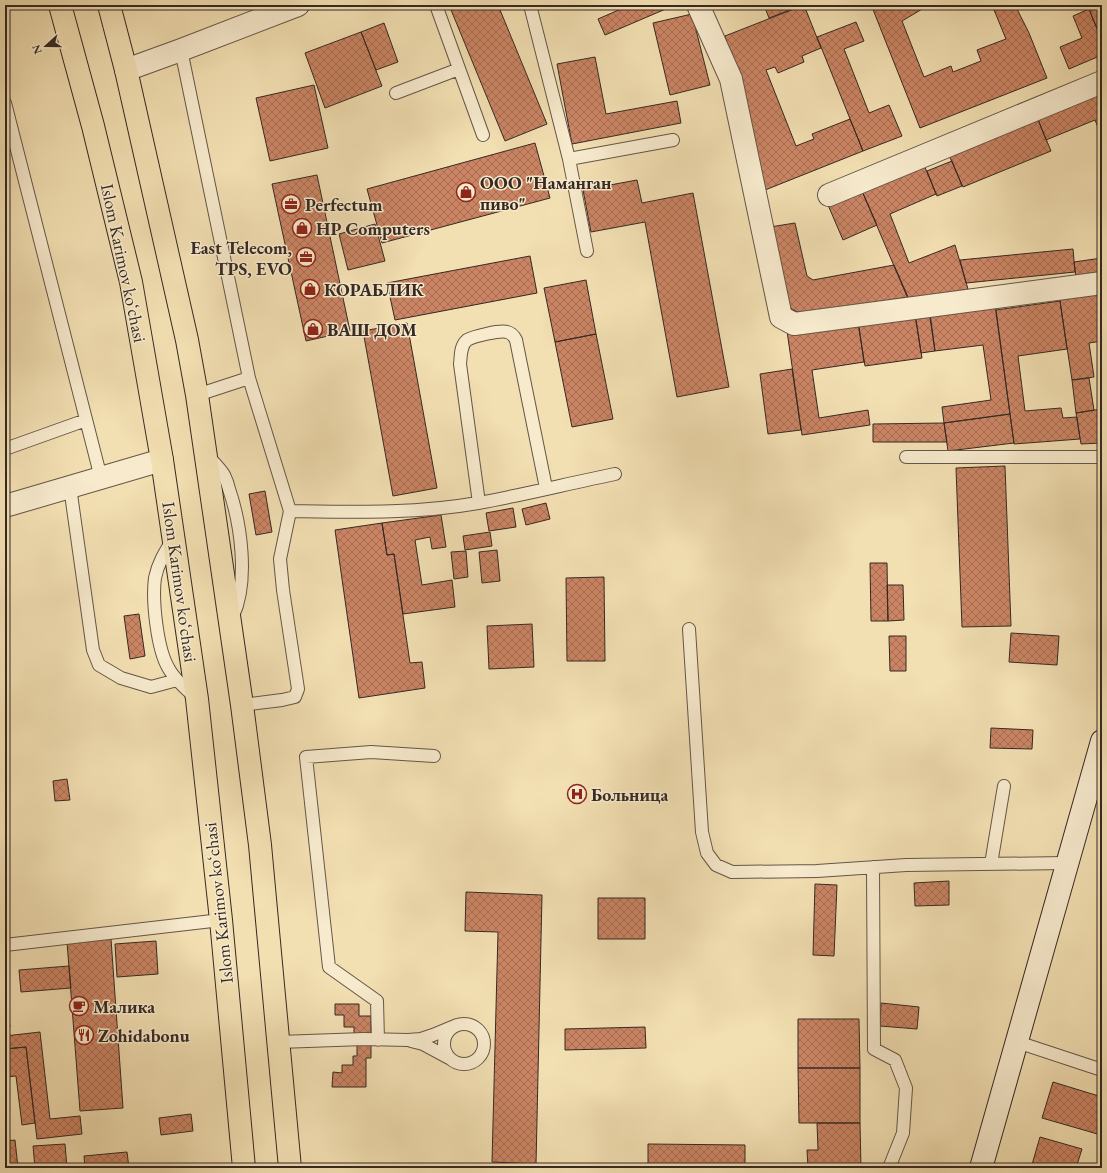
<svg xmlns="http://www.w3.org/2000/svg" width="1107" height="1173" font-family="'EB Garamond',serif">
<defs>
<pattern id="building-cross-hatch" width="8" height="8" patternUnits="userSpaceOnUse"><rect width="8" height="8" fill="#cb8564"/><path d="M0 0l8 8M0 8l8-8" fill="none" stroke="#a66d52"/></pattern>
</defs>
<rect width="100%" height="100%" fill="#f2dfb2"/>
<filter id="stains"><feTurbulence type="fractalNoise" baseFrequency=".005" numOctaves="4"/><feColorMatrix values="0 0 0 0 .2 0 0 0 0 .09 0 0 0 0 .02 0 0 0 .5 -.17"/></filter>
<radialGradient id="worn" r=".72"><stop offset=".6" stop-color="#630" stop-opacity="0"/><stop offset="1" stop-color="#630" stop-opacity=".3"/></radialGradient>
<path fill="url(#building-cross-hatch)" stroke="#352923" d="M449,5H498L547,124L505,141Z
M630,5H675L605,35L598,19Z
M764,5H803L769,18Z
M804,5L821,48L802,56L804,62L778,73L775,67L766,70L796,146L814,139L812,134L850,119L863,151L760,192L725,36Z
M876,5H929L902,21L924,77L951,66L953,72L981,61L977,50L1006,39L992,5H1015L1029,33L1047,78L920,128L872,7Z
M1088,5H1102V41L1089,9Z
M1089,9L1102,41V55L1069,69L1060,47L1082,38L1073,16Z
M692,14L710,85L670,95L653,23Z
M856,22L864,41L844,49L869,113L889,105L902,136L863,151L817,37Z
M384,23L398,62L376,70L361,32Z
M361,32L382,86L325,108L305,53Z
M595,57L606,114L677,101L681,123L572,144L557,64Z
M314,85L328,148L270,161L256,98Z
M1102,90V137L1095,120L1046,140L1037,117Z
M1037,117L1051,151L963,187L948,153Z
M535,143L550,198L382,243L367,189Z
M952,161L962,186L937,196L927,171Z
M924,165L936,194L890,214L909,263L955,245L968,289L909,301L862,191Z
M317,175L350,331L306,341L272,184Z
M637,180L642,203L693,193L729,387L677,397L645,222L591,232L583,190Z
M862,191L877,225L843,240L828,205Z
M795,223L807,276L813,280L894,265L908,297L801,314L792,309L786,304L770,227Z
M375,224L385,261L348,270L339,234Z
M1073,249L1075,272L966,283L960,260Z
M530,256L537,293L395,320L387,283Z
M1102,258V274L1076,277L1074,262Z
M586,280L596,334L555,342L544,288Z
M1102,289V341L1089,343L1094,377L1072,380L1059,295Z
M1060,301L1067,349L1018,356L1025,411L1061,408L1063,418L1077,417L1080,439L1014,444L996,310Z
M995,305L1010,414L944,423L942,407L991,400L983,345L935,351L930,313Z
M929,311L935,351L921,353L915,313Z
M915,315L922,358L865,366L858,323Z
M858,320L864,362L812,370L819,418L868,410L870,425L802,435L787,331Z
M407,323L437,488L393,496L363,331Z
M596,334L613,419L572,427L555,342Z
M792,369L801,430L768,434L760,374Z
M1089,378L1094,410L1076,413L1072,380Z
M1102,409V443L1081,444L1076,413Z
M1010,414L1014,443L948,451L944,423Z
M944,423L947,442H873V424Z
M1005,466L1011,626L962,627L956,468Z
M265,491L272,532L256,535L249,494Z
M546,503L550,519L526,525L522,509Z
M513,508L516,527L489,531L486,513Z
M441,515L446,547L432,549L430,537L415,540L422,585L452,580L455,607L403,614L394,554L387,555L382,523Z
M382,523L387,555L394,554L410,663L422,662L425,688L359,698L335,530Z
M490,532L492,546L465,550L463,536Z
M497,550L500,581L482,583L479,552Z
M466,551L468,577L454,579L451,552Z
M870,563H887L888,621H871Z
M604,577L605,661H567L566,578Z
M887,585H903L904,620L888,621Z
M139,614L145,656L130,659L124,616Z
M532,624L534,667L489,669L487,626Z
M1011,633L1059,636L1057,665L1009,662Z
M889,636H906V671H890Z
M991,728L1033,730L1032,749L990,748Z
M67,779L70,800L55,801L53,781Z
M5,860L7,879H5Z
M949,881V905L915,906L914,883Z
M815,884L837,885L834,956L813,955Z
M466,892L542,895L536,1164L492,1162L498,932L465,931Z
M598,898H645V939H598Z
M111,939L123,1108L80,1111L67,942Z
M156,941L158,974L117,977L115,944Z
M5,962L9,995H5Z
M69,966L71,988L21,992L19,970Z
M5,995L8,1013H5Z
M881,1003L919,1007L917,1029L880,1026Z
M335,1004H359V1016H371V1058H366V1087H332L333,1072L342,1073V1065H353V1056H357V1045H364V1034H354V1027H344V1015H335Z
M5,1013H8L10,1027H5Z
M798,1019H859L860,1068H798Z
M645,1027L646,1048L565,1050V1029Z
M40,1032L50,1119L80,1116L82,1134L37,1139L26,1047L5,1049V1036Z
M26,1047L35,1123L22,1125L16,1076L5,1077V1049Z
M798,1068H860V1123H799Z
M1053,1082L1102,1097V1130L1101,1135L1042,1118Z
M191,1114L193,1131L161,1135L159,1118Z
M817,1123H860L861,1168H808L807,1150H818Z
M1040,1137L1082,1149L1076,1168H1031Z
M15,1140L18,1168H5V1141Z
M65,1144L67,1168H35L33,1146Z
M648,1144L745,1145V1168H648Z
M127,1152L129,1168H85L84,1156Z"/>
<g fill="none" stroke-linecap="round" stroke-linejoin="round">
<g stroke="#645647" stroke-width="14">
<path id="lane" d="M436,5L483,135
M530,5L569,159L673,140
M181,50L249,378L290,511L280,559L283,590L298,689L295,697L282,700L242,705
M396,93L459,69
M5,103L101,478
M569,159L587,251
M197,395L249,378
M5,449L86,420
M208,456C213,462 220,468 224,475C226,479 228,484 229,489C241,524 249,581 233,616
M906,457H1102
M70,487L93,650L99,665L121,678L151,687L177,680
M479,503L460,364C461,356 460,346 467,340C474,336 500,330 507,332C512,333 514,336 516,340L546,488
M290,511C353,512 416,514 478,503C524,495 570,483 615,474
M173,539C165,552 158,563 155,578C152,600 157,650 169,669C175,680 186,689 196,698
M689,629L702,832L707,853L716,865L732,872L817,871L906,865L1067,863
M991,864L1004,786
M873,867L874,1049L895,1060L906,1088L903,1133L889,1168
M5,945L221,920
M444 1044a20 20 0 1 1 40 0a20 20 0 1 1-40 0Z
M378,1040L377,1001L329,967L306,757L371,752L434,756
M411,1041L423,1044L449,1058
M279,1042L364,1039L408,1040L421,1039L433,1035L457,1025
M1017,1042L1102,1070"/>
</g>
<g stroke="#645647" stroke-width="24">
<path id="street" d="M698,5L731,79L781,317L794,324L1102,283
M126,70L181,50L298,5
M829,195L1102,82
M5,506L162,460"/>
</g>
<g stroke="#352923" stroke-width="24">
<path id="secondary" d="M981,1168L1102,741"/>
</g>
<g stroke="#352923" stroke-width="24">
<path id="primary" d="M60,5L93,126L131,282L162,460L197,699L221,920L244,1168
M109,5L126,70L187,340L197,395L242,705L260,845L290,1168"/>
</g>
<use href="#lane" stroke="#f7eacd" stroke-width="12"/>
<use href="#street" stroke="#f7eacd" stroke-width="22"/>
<use href="#secondary" stroke="#f7eacd" stroke-width="22"/>
<use href="#primary" stroke="#f2dfb2" stroke-width="22"/>
</g>
<defs>
<g id="shop-ring" transform="scale(1)"><circle r="9.5" fill="#f7eacd" stroke="#8f2418" stroke-width="1.5"/><path d="M-5-2.5h2.3a2.7 3.5 0 0 1 5.4 0H5L5.5 6h-11ZM-1.5-2.5h3a1.5 2.3 0 0 0-3 0Z" fill="#8f2418"/></g>
<g id="office-ring" transform="scale(1)"><circle r="9.5" fill="#f7eacd" stroke="#8f2418" stroke-width="1.5"/><path d="M-6-3h4V-5.5h4V-3h4V5H-6ZM-1-4.5V-3h2v-1.5ZM-6 0V1H6V0Z" fill="#8f2418"/></g>
<g id="hospital-ring" transform="scale(1)"><circle r="9.5" fill="#f7eacd" stroke="#8f2418" stroke-width="1.5"/><path d="M-5-5h3v3.5h4V-5h3V5h-3V1.5h-4V5h-3Z" fill="#8f2418"/></g>
<g id="cafe-ring" transform="scale(1)"><circle r="9.5" fill="#f7eacd" stroke="#8f2418" stroke-width="1.5"/><path d="M-5.5-4.5H6V0H3Q3 3.5 0 3.5H-2.5Q-5.5 3.5-5.5 0ZM3-3.2v2h1.7v-2ZM-6 4.5H4V6H-6Z" fill="#8f2418"/></g>
<g id="restaurant-ring" transform="scale(1)"><circle r="9.5" fill="#f7eacd" stroke="#8f2418" stroke-width="1.5"/><path d="M-5-6h1v4h1v-4h1v4h1v-4h1v5L-1.5 .5V6h-2V.5L-5-1ZM5-6V6H3V1.5H1.5Q1.5-4 5-6Z" fill="#8f2418"/></g>
</defs>
<g fill-rule="evenodd">
<use href="#shop-ring" x="466" y="192"/>
<use href="#office-ring" x="291" y="204"/>
<use href="#shop-ring" x="302" y="228"/>
<use href="#office-ring" x="306" y="257"/>
<use href="#shop-ring" x="310" y="289"/>
<use href="#shop-ring" x="313" y="329"/>
<use href="#hospital-ring" x="577" y="794"/>
<use href="#cafe-ring" x="79" y="1006"/>
<use href="#restaurant-ring" x="84" y="1035"/>
</g>
<g text-anchor="middle" dominant-baseline="central" stroke-width="3" stroke-linejoin="round" paint-order="stroke">
<g font-size="18" font-weight="bold" fill="#352923" stroke="#f7eacd" text-anchor="start">
<text x="480" y="182">ООО "Наманган<tspan x="480" dy="21">пиво"</tspan></text>
<text x="305" y="204">Perfectum</text>
<text x="316" y="228">HP Computers</text>
<text x="292" y="247" text-anchor="end">East Telecom,<tspan x="292" dy="21">TPS, EVO</tspan></text>
<text x="324" y="289">КОРАБЛИК</text>
<text x="327" y="329">ВАШ ДОМ</text>
<text x="591" y="794">Больница</text>
<text x="93" y="1006">Малика</text>
<text x="98" y="1035">Zohidabonu</text>
</g>
<g font-size="18" fill="#352923" stroke="#f7eacd">
<text transform="translate(124 263) rotate(78)">Islom Karimov koʻchasi</text>
<text transform="translate(180 582) rotate(82)">Islom Karimov koʻchasi</text>
<text transform="translate(218 903) rotate(-96)">Islom Karimov koʻchasi</text>
</g>
</g>
<rect width="1107" height="1173" fill="none" stroke="#f2dfb2" stroke-width="20"/>
<rect x="6" y="6" width="1095" height="1161" fill="none" stroke="#352923" stroke-width="2"/>
<rect x="10" y="10" width="1087" height="1153" fill="none" stroke="#352923"/>
<g transform="translate(46 46) rotate(249)" stroke="#f7eacd" stroke-width="3" paint-order="stroke">
<path d="M0-3L7 15L0 10L-7 15Z" fill="#352923"/>
<text y="-6" font-size="11" font-weight="bold" text-anchor="middle" fill="#352923">N</text>
</g>
<rect width="100%" height="100%" filter="url(#stains)"/>
<rect width="100%" height="100%" fill="url(#worn)"/>
</svg>
